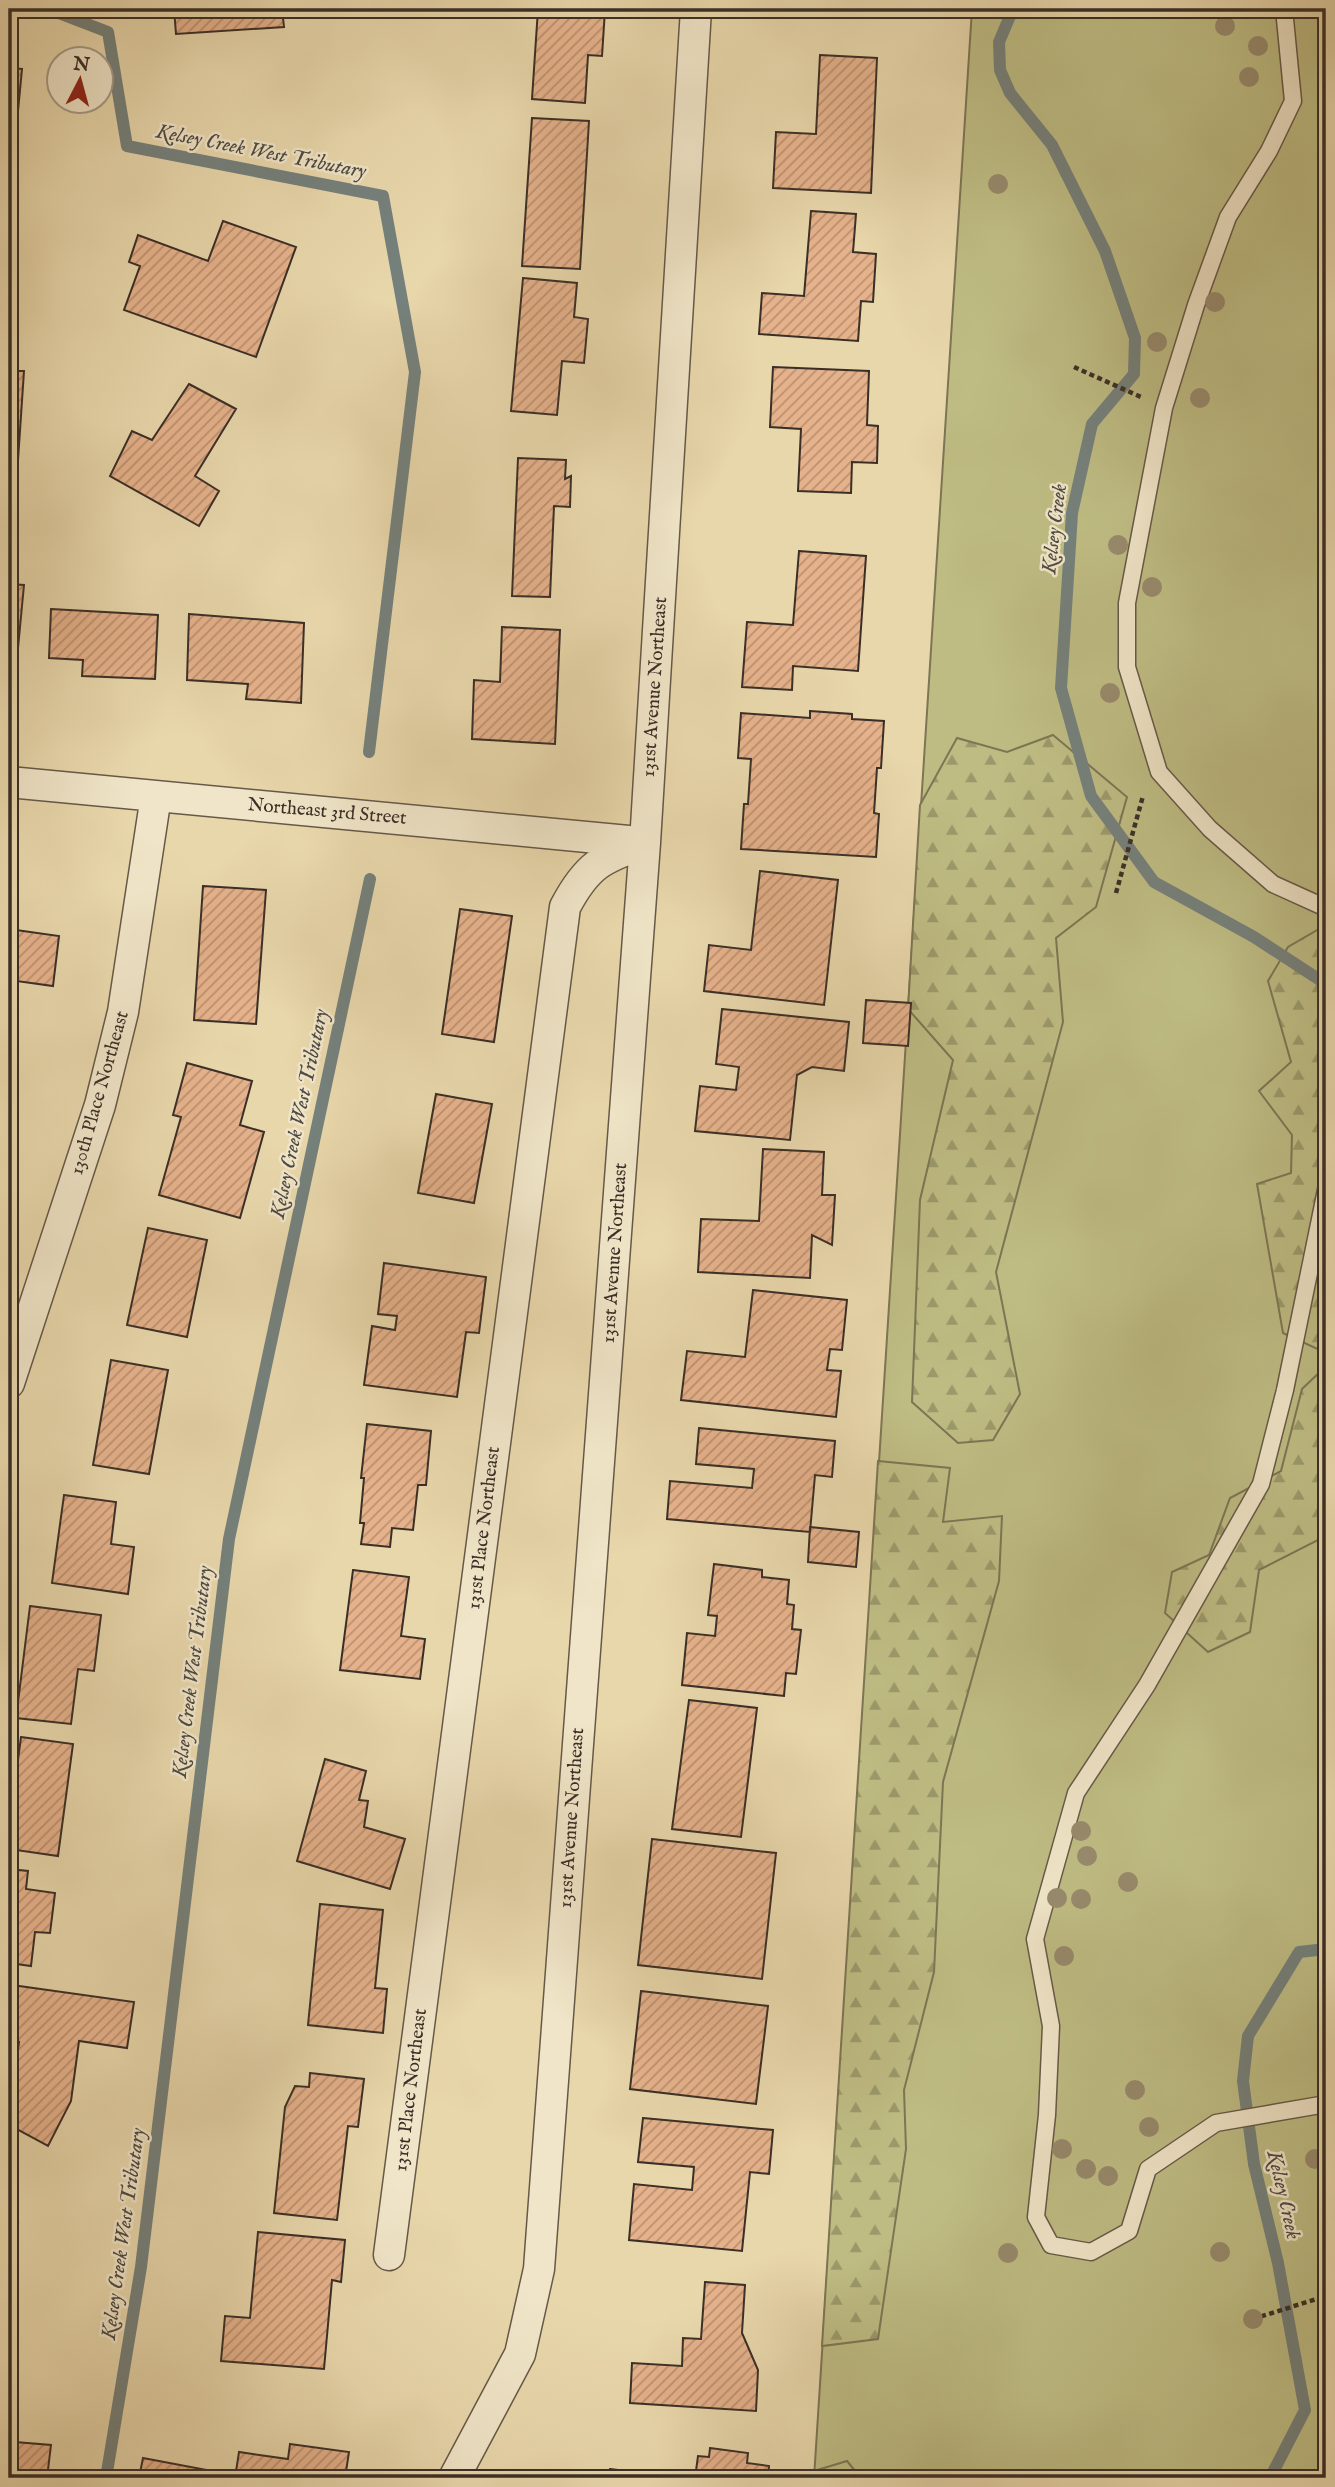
<svg xmlns="http://www.w3.org/2000/svg" width="1335" height="2487" font-family="'IM FELL English',serif">
<defs>
<pattern id="forest-firs" width="22" height="20" patternUnits="userSpaceOnUse" patternTransform="scale(1.75)"><rect width="22" height="20" fill="#bebc83"/><path d="M5 1l3.5 6h-7zM16 11l3.5 6h-7z" fill="#9b996b"/></pattern>
<pattern id="building-hatch" width="6" height="6" patternUnits="userSpaceOnUse" patternTransform="scale(1.75)"><rect width="6" height="6" fill="#e6b28b"/><path d="M-1 1l2-2M0 6l6-6M5 7l2-2" fill="none" stroke="#bb9172"/></pattern>
</defs>
<rect width="100%" height="100%" fill="#e8d7ab"/>
<filter id="stains"><feTurbulence type="fractalNoise" baseFrequency=".00286" numOctaves="4"/><feColorMatrix values="0 0 0 0 .2 0 0 0 0 .09 0 0 0 0 .02 0 0 0 .5 -.17"/></filter>
<radialGradient id="worn" r=".72"><stop offset=".6" stop-color="#630" stop-opacity="0"/><stop offset="1" stop-color="#630" stop-opacity=".3"/></radialGradient>
<path fill="#bebc83" stroke="#7c7655" stroke-width="2" d="M972,9H1326V2478H814Z"/>
<path fill="url(#forest-firs)" stroke="#7c7655" stroke-width="2" d="M1053,735L1127,797L1096,907L1056,938L1063,1022L996,1272L1020,1394L993,1440L958,1443L912,1402L920,1200L953,1060L908,1009L920,805L957,738L1007,752Z
M1319,929H1326V1353L1283,1333L1257,1184L1291,1173L1292,1135L1259,1091L1291,1062L1268,981L1288,947Z
M1326,1366V1536L1259,1570L1250,1632L1208,1652L1165,1613L1172,1572L1209,1555L1230,1498L1281,1471L1302,1389Z
M878,1461L950,1468L943,1522L1002,1516L999,1581L943,1782L934,1972L904,2090L906,2149L878,2339L822,2346Z
M847,2461L861,2478H814V2471Z"/>
<g fill="none" stroke-linecap="round" stroke-linejoin="round">
<path stroke="#75817c" stroke-width="12" d="M48,9L108,32L127,146L383,196L415,372L369,752
M1013,9L999,42L1000,70L1010,93L1052,145L1105,251L1135,338L1134,374L1092,424L1072,513L1061,688L1091,796L1154,882L1254,937L1326,984
M106,2478L141,2267L229,1539L370,879
M1270,2478L1305,2410L1278,2263L1254,2164L1243,2081L1248,2036L1299,1952L1326,1949"/>
</g>
<path fill="url(#building-hatch)" stroke="#3a2f27" stroke-width="2" d="M174,9H282L284,27L176,34Z
M538,9L605,10L602,56L588,55L585,103L532,99Z
M820,55L877,58L871,193L773,188L776,132L816,134Z
M9,68L22,69L14,153H9Z
M532,118L589,121L580,269L522,266Z
M811,211L856,214L853,252L876,254L873,302L861,301L858,341L759,334L762,293L804,296Z
M223,221L296,247L256,357L124,310L140,266L129,262L138,235L208,261Z
M523,278L577,283L574,317L588,319L584,363L562,361L557,415L511,411Z
M773,367L869,371L867,425L878,426L877,463L852,462L851,493L798,491L801,429L770,427Z
M9,371H24L17,475H9Z
M189,384L236,409L195,476L219,491L199,526L110,476L132,431L152,440Z
M518,458L566,460L565,479L571,476L570,507L554,506L550,597L512,596Z
M799,551L866,556L858,671L793,666L792,690L742,687L747,622L793,625Z
M9,584L24,585L16,669H9Z
M51,609L158,615L155,679L82,676L83,660L49,658Z
M189,614L304,623L301,703L246,699L248,684L187,680Z
M502,627L560,630L555,744L472,739L474,680L500,682Z
M810,711L852,714V719L884,721L881,768H877L874,813L879,814L876,857L741,849L744,804H748L751,759L738,758L741,713L810,718Z
M760,871L838,880L824,1005L704,991L709,945L751,950Z
M203,886L266,890L256,1024L194,1020Z
M460,909L512,916L494,1042L442,1034Z
M9,929L59,936L53,986L9,980Z
M866,1000L911,1003L908,1046L863,1043Z
M722,1009L849,1022L844,1071L812,1067L797,1075L790,1140L695,1131L700,1086L736,1090L739,1067L716,1064Z
M187,1063L252,1081L240,1125L264,1132L240,1218L159,1195L181,1117L173,1115Z
M436,1094L492,1104L474,1203L418,1193Z
M763,1149L824,1152L822,1195H835L832,1245L812,1235L810,1278L698,1272L701,1219L759,1221Z
M148,1228L207,1240L187,1337L127,1325Z
M384,1263L486,1277L479,1333L466,1332L457,1397L364,1385L372,1326L395,1330L397,1316L378,1314Z
M753,1290L847,1300L842,1350L830,1349L827,1370L841,1371L836,1417L681,1400L687,1351L745,1357Z
M111,1360L168,1370L149,1474L93,1465Z
M367,1424L431,1431L426,1485H418L413,1530L392,1528L390,1547L361,1544L364,1523H360L364,1478H361Z
M699,1428L835,1441L832,1477L815,1475L810,1532L667,1519L670,1481L752,1488L754,1469L696,1464Z
M64,1495L116,1502L111,1544L134,1547L128,1594L52,1583Z
M810,1527L859,1532L856,1567L808,1562Z
M714,1564L762,1570V1577L789,1580L787,1604L794,1605L792,1629L801,1630L796,1674L786,1673L784,1696L682,1685L687,1633L715,1636L717,1616L708,1615Z
M353,1570L409,1577L401,1636L425,1639L420,1679L340,1670Z
M30,1606L101,1615L94,1671L78,1669L71,1724L16,1718Z
M689,1700L757,1708L741,1837L672,1829Z
M21,1737L73,1744L58,1856L9,1849V1790H14Z
M325,1759L366,1771L359,1800L368,1801L364,1827L405,1839L390,1889L297,1861Z
M652,1839L776,1853L762,1979L638,1965Z
M9,1869L28,1871L26,1889L55,1893L50,1933L35,1932L31,1966L9,1963Z
M320,1904L383,1910L375,1988L387,1989L383,2033L308,2025Z
M12,1985L134,2002L127,2048L79,2041L71,2101L48,2146L9,2125V2091L14,2082L19,2042L9,2041V2012Z
M641,1991L768,2006L756,2104L630,2089Z
M310,2073L364,2079L358,2127L348,2126L337,2220L274,2213L285,2107L295,2086L309,2087Z
M643,2118L773,2130L769,2174L750,2172L742,2251L629,2240L634,2184L692,2190L694,2167L638,2162Z
M9,2205L18,2222L9,2227Z
M258,2232L345,2240L341,2282L332,2280L324,2369L221,2361L225,2316L250,2318Z
M705,2282L745,2285L742,2333L758,2370L756,2411L630,2403L632,2363L682,2366L683,2338L701,2339Z
M15,2442L51,2445L47,2478H11Z
M290,2444L349,2452L345,2478H235L239,2452L288,2459Z
M710,2448L748,2453L747,2463L769,2466L768,2478H695L698,2456L709,2457Z
M143,2458L228,2474L227,2478H139Z
M610,2469L684,2478H608Z"/>
<g fill="none" stroke-linecap="round" stroke-linejoin="round">
<g stroke="#665948" stroke-width="19">
<path id="lane" d="M1284,9L1293,101L1269,151L1228,217L1196,305L1164,408L1127,603V667L1159,772L1210,829L1273,884L1326,908
M1326,1190L1285,1390L1261,1484L1147,1685L1076,1793L1035,1939L1051,2026L1047,2115L1036,2217L1051,2245L1091,2252L1129,2231L1148,2169L1216,2123L1326,2104"/>
</g>
<g stroke="#665948" stroke-width="33">
<path id="street" d="M9,782L639,842
M9,1383L100,1105L123,1012L156,796
M389,2255L565,907C587,865 602,858 645,843
M454,2478L520,2354L539,2269L645,843L696,9"/>
</g>
<path stroke="#3a2f27" stroke-width="4.5" stroke-dasharray="5 3.5" stroke-linecap="butt" d="M1074,367L1141,397
M1116,893L1143,796
M1253,2319L1326,2296"/>
<use href="#lane" stroke="#f0e5c8" stroke-width="16"/>
<use href="#street" stroke="#f0e5c8" stroke-width="30"/>
</g>
<g fill="#978a6c">
<circle cx="1225" cy="26" r="10"/>
<circle cx="1258" cy="46" r="10"/>
<circle cx="1249" cy="77" r="10"/>
<circle cx="998" cy="184" r="10"/>
<circle cx="1215" cy="302" r="10"/>
<circle cx="1157" cy="342" r="10"/>
<circle cx="1200" cy="398" r="10"/>
<circle cx="1118" cy="545" r="10"/>
<circle cx="1152" cy="587" r="10"/>
<circle cx="1110" cy="693" r="10"/>
<circle cx="1081" cy="1831" r="10"/>
<circle cx="1087" cy="1856" r="10"/>
<circle cx="1128" cy="1882" r="10"/>
<circle cx="1057" cy="1898" r="10"/>
<circle cx="1081" cy="1899" r="10"/>
<circle cx="1064" cy="1956" r="10"/>
<circle cx="1135" cy="2090" r="10"/>
<circle cx="1149" cy="2127" r="10"/>
<circle cx="1062" cy="2149" r="10"/>
<circle cx="1315" cy="2159" r="10"/>
<circle cx="1086" cy="2169" r="10"/>
<circle cx="1108" cy="2176" r="10"/>
<circle cx="1220" cy="2252" r="10"/>
<circle cx="1008" cy="2253" r="10"/>
<circle cx="1253" cy="2319" r="10"/>
</g>
<g text-anchor="middle" dominant-baseline="central" stroke-width="5" stroke-linejoin="round" paint-order="stroke">
<g font-size="19" fill="#3a2f27" stroke="#f0e5c8">
<text transform="translate(655 687) rotate(-86)">131st Avenue Northeast</text>
<text transform="translate(327 812) rotate(5)">Northeast 3rd Street</text>
<text transform="translate(100 1093) rotate(-74)">130th Place Northeast</text>
<text transform="translate(615 1253) rotate(-86)">131st Avenue Northeast</text>
<text transform="translate(484 1528) rotate(-83)">131st Place Northeast</text>
<text transform="translate(572 1818) rotate(-86)">131st Avenue Northeast</text>
<text transform="translate(411 2090) rotate(-83)">131st Place Northeast</text>
</g>
<g font-size="21" font-style="italic" fill="#4e4a43" stroke="#f0e5c8">
<text transform="translate(261 152) rotate(11)">Kelsey Creek West Tributary</text>
<text transform="translate(1055 529) rotate(-83)">Kelsey Creek</text>
<text transform="translate(300 1114) rotate(-78)">Kelsey Creek West Tributary</text>
<text transform="translate(193 1672) rotate(-83)">Kelsey Creek West Tributary</text>
<text transform="translate(1283 2195) rotate(77)">Kelsey Creek</text>
<text transform="translate(124 2234) rotate(-82)">Kelsey Creek West Tributary</text>
</g>
</g>
<rect width="1335" height="2487" fill="none" stroke="#e8d7ab" stroke-width="35"/>
<rect x="10" y="10" width="1314" height="2466" fill="none" stroke="#3a2f27" stroke-width="3.5"/>
<rect x="18" y="18" width="1300" height="2452" fill="none" stroke="#3a2f27" stroke-width="2"/>
<g transform="translate(80 80) rotate(6)"><circle r="33" fill="#f0e5c8" stroke="#a79c88" stroke-width="2"/>
<path d="M0-5L12 26L0 18L-12 26Z" fill="#8f2418"/>
<text y="-10" font-size="19" font-weight="bold" text-anchor="middle" fill="#3a2f27">N</text>
</g>
<rect width="100%" height="100%" filter="url(#stains)"/>
<rect width="100%" height="100%" fill="url(#worn)"/>
</svg>
